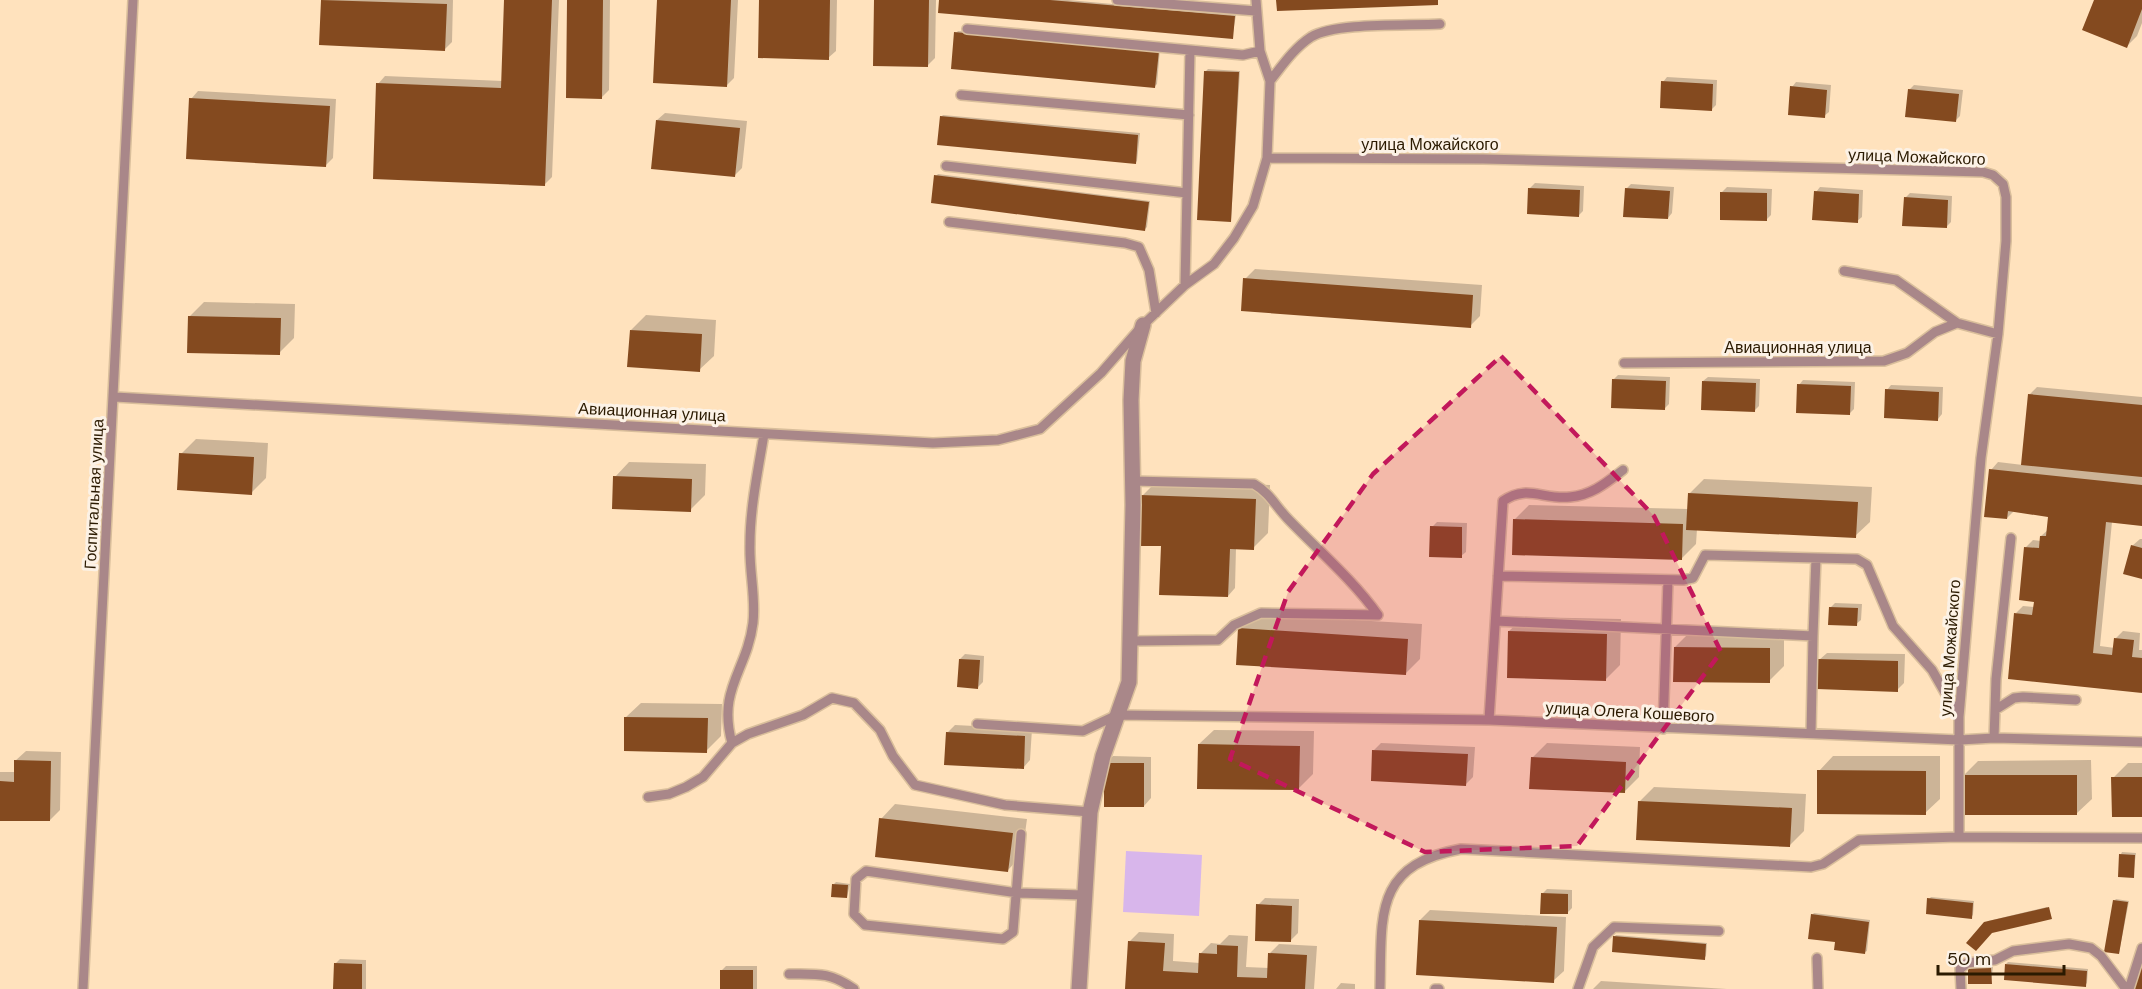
<svg xmlns="http://www.w3.org/2000/svg" width="2142" height="989" font-family="'DM Sans',sans-serif">
<rect width="100%" height="100%" fill="#ffe2bd"/>
<path fill="#d8b6eb" d="M1126,851L1202,855L1199,916L1123,912Z"/>
<path fill="#0003" d="M322,0H453L452,42L444,50L320,44Z
M506,0H559L552,177L545,184L378,84L385,76L503,81Z
M568,0H610L609,90L602,97Z
M658,0H738L734,78L727,85Z
M760,0H837L836,51L828,58Z
M876,0H936L935,58L927,66Z
M941,0H1068L1236,15L1232,38Z
M2096,0H2142V23L2137,36L2127,46Z
M958,31L1160,49L1157,84L1155,86L956,33Z
M1208,69L1240,71L1231,220L1206,71Z
M1667,77L1717,80L1716,105L1711,110L1663,82Z
M1796,82L1831,85L1829,112L1824,116L1792,87Z
M1914,85L1963,90L1960,116L1955,121L1909,90Z
M198,91L336,99L333,158L326,165L191,99Z
M665,113L747,121L742,168L735,175L657,120Z
M943,115L1140,133L1137,161L1135,163L941,117Z
M938,174L1150,201L1147,227L1145,229L936,176Z
M1535,183L1584,186L1583,211L1578,216L1530,188Z
M1631,184L1674,187L1672,213L1668,218L1626,189Z
M1727,187L1772,189L1771,215L1766,220L1722,192Z
M1820,187L1863,190L1862,217L1857,221L1816,192Z
M1910,193L1952,196L1951,222L1946,227L1905,198Z
M1255,269L1482,285L1480,316L1470,326L1245,279Z
M204,302L295,304L294,338L279,353L189,317Z
M646,315L716,320L714,356L699,370L631,330Z
M1618,375L1670,377L1669,404L1664,409L1614,379Z
M1708,377L1760,379L1759,406L1754,411L1703,381Z
M1803,380L1855,382L1854,409L1849,414L1799,385Z
M1891,385L1943,387L1942,414L1938,419L1887,390Z
M2037,387L2142,397V525L2112,522L2100,646L2115,648L2116,638L2123,631L2140,633L2139,650H2142V692L2016,613L2023,606L2035,607L2026,547L2033,540L2041,541V536L2049,529L2050,515L2014,511L2007,518L1991,470L1998,462L2023,465L2029,395Z
M196,439L268,443L266,478L251,493L181,454Z
M629,462L706,464L705,495L690,510L615,477Z
M1704,479L1872,487L1870,522L1855,536L1697,529L1696,544L1681,559L1514,520L1529,505L1688,509L1689,494Z
M1157,481L1270,485L1268,533L1253,548H1236L1235,588L1228,596L1162,547L1142,496Z
M1437,522L1467,523L1466,552L1461,556L1432,527Z
M2140,539H2142V578L2132,546Z
M1835,603L1862,604L1861,620L1856,624L1830,608Z
M1255,614L1422,624L1420,659L1405,674L1240,629Z
M1524,617L1621,619L1620,665L1605,680L1509,631Z
M1690,632L1784,634V666L1769,681L1675,647Z
M1827,653L1905,654L1904,683L1897,690L1819,660Z
M965,654L984,656L983,682L978,687L960,659Z
M641,703L722,704L721,736L706,751L626,717Z
M955,725L1032,729L1030,760L1023,768L948,732Z
M1214,730L1314,731L1313,774L1298,789L1199,744Z
M1381,743L1475,747L1473,777L1466,784L1374,750Z
M1547,743L1640,747L1639,777L1624,792L1532,758Z
M26,751L61,752L60,810L50,820L0,819V772H15V761Z
M1113,756L1151,757V798L1144,806L1105,764Z
M1833,756H1940V799L1925,813L1819,771Z
M2091,760L2092,799L2077,813L1963,776L1978,761Z
M2128,763H2142V815L2113,778Z
M1654,787L1806,794L1804,831L1789,846L1639,802Z
M895,804L1027,819L1022,855L1008,870L881,819Z
M2122,852L2136,853L2133,877L2121,854Z
M836,882L850,884L847,897L834,884Z
M1547,889L1572,890V908L1567,913L1542,894Z
M1931,897L1974,901L1973,915L1971,917L1929,899Z
M1265,898L1299,899L1298,933L1290,941L1258,905Z
M2116,899L2129,901L2119,953L2114,901Z
M2047,907L2050,918L1992,931L1969,943L1988,921Z
M1430,910L1566,917L1564,971L1553,981L1420,920Z
M1814,913L1870,920L1867,951L1865,952L1836,940L1812,915Z
M1139,932L1174,934L1173,961L1200,963L1201,953L1211,943L1220,944L1229,935L1248,936L1246,967L1269,968V954L1279,944L1317,946L1314,989H1126L1129,942Z
M1616,935L1707,943L1706,956L1704,958L1614,937Z
M340,959L366,960V989H335V964Z
M2008,962L2088,969L2087,983L2085,985L2006,964Z
M726,966H757V989H721V971Z
M1993,967L1991,982L1969,970L1971,968Z
M1601,981L1727,989H1593Z
M1341,983L1355,984V989H1336Z"/>
<path fill="#844a1f" d="M321,0L447,4L445,51L319,45Z
M504,0H552L545,186L373,179L376,83L501,88Z
M567,0H603L602,99L566,98Z
M657,0H731L727,87L653,83Z
M759,0H830L829,60L758,58Z
M874,0H929L928,67L873,66Z
M939,0H1050L1235,16L1233,39L938,13Z
M1276,0H1438V5L1277,11Z
M2094,0H2142V9L2127,48L2082,30Z
M954,32L1159,51L1155,88L951,69Z
M1204,71L1239,72L1231,222L1197,220Z
M1661,81L1713,84L1712,111L1660,108Z
M1790,86L1827,90L1825,118L1788,115Z
M1908,89L1959,94L1956,122L1905,117Z
M189,98L330,106L326,167L186,159Z
M940,116L1138,135L1136,164L937,145Z
M656,120L740,128L735,177L651,169Z
M934,175L1149,202L1145,231L931,203Z
M1528,188L1580,190L1579,217L1527,214Z
M1625,188L1670,191L1668,219L1623,217Z
M1814,191L1859,194L1858,223L1812,220Z
M1720,192L1767,193V221L1720,220Z
M1904,197L1948,200L1947,228L1902,226Z
M1243,278L1473,295L1471,328L1241,311Z
M188,316L281,318L280,355L187,353Z
M630,330L702,334L700,372L627,367Z
M1612,379L1666,381L1665,410L1611,408Z
M1702,381L1756,383L1755,412L1701,410Z
M1797,384L1851,386L1850,415L1796,413Z
M1885,389L1939,392L1938,421L1884,418Z
M2028,394L2142,405V477L2021,465Z
M179,453L254,457L252,495L177,490Z
M1989,469L2142,485V526L2106,522L2093,653L2112,655L2114,638L2134,640L2132,657L2142,658V693L2008,679L2014,613L2032,615L2034,602L2019,600L2024,547L2039,548L2040,536H2046L2048,517L2008,511L2007,519L1984,517Z
M613,476L692,479L691,512L612,509Z
M1688,493L1858,502L1856,538L1686,530Z
M1140,495L1256,499L1254,550L1230,549L1228,597L1159,595L1161,546H1138Z
M1513,519L1683,524L1682,560L1512,555Z
M1430,526L1462,527V558L1429,557Z
M2131,545L2142,548V579L2123,574Z
M1829,607L1858,608L1857,626L1828,625Z
M1238,628L1408,639L1406,675L1236,665Z
M1508,631L1607,634L1606,681L1507,678Z
M1674,647L1770,648V683L1673,682Z
M959,659L980,660L978,689L957,687Z
M1818,659L1898,661V692L1817,689Z
M624,717L708,718L707,753L624,751Z
M946,732L1025,736L1024,769L944,765Z
M1198,744L1300,746L1299,790L1197,789Z
M1372,750L1468,754L1466,786L1371,781Z
M1531,757L1626,762L1625,793L1529,789Z
M14,760L51,761L50,821H0V781L14,782Z
M1104,763H1144V807H1104Z
M1817,770L1926,771V815L1817,814Z
M1961,775H2077V815H1962Z
M2111,777H2142V817H2112Z
M1638,801L1792,808L1790,847L1636,840Z
M879,818L1013,833L1008,872L875,857Z
M2119,854L2135,855L2134,878L2118,877Z
M832,884L848,885L847,898L831,897Z
M1541,893L1568,894V914H1540Z
M1927,898L1973,903L1972,919L1926,914Z
M2113,900L2128,902L2119,954L2104,952Z
M1256,904L1292,906L1291,942L1255,941Z
M2049,907L2052,919L1992,933L1976,951L1966,943L1984,922Z
M1811,914L1869,922L1865,954L1834,950L1835,942L1808,939Z
M1419,920L1557,927L1554,983L1416,975Z
M1613,936L1706,944L1705,960L1612,952Z
M1128,941L1165,943L1163,971L1198,973L1199,953L1217,954V945L1238,946L1237,977L1267,978L1268,953L1307,955L1305,989H1125Z
M2142,960V989H2132Z
M334,963L362,964V989H333Z
M2005,964L2087,971L2086,987L2004,980Z
M1991,968L1992,984H1968V969Z
M720,970H753V989H720Z"/>
<g fill="none" stroke-linecap="round" stroke-linejoin="round">
<g stroke="#d9be9b" stroke-width="12">
<path id="lane" d="M1117,0L1256,11
M967,29L1243,55L1260,51
M1270,81C1282,66 1294,48 1311,37C1336,22 1408,26 1440,24
M961,95L1189,115
M1267,158L1483,159L1983,172L1993,175L2003,184L2006,197V241L1998,334L1981,458L1959,717V837
M946,166L1187,193
M949,222L1125,243L1139,247L1149,270L1156,313
M1844,271L1896,280L1957,323
M1185,285L1190,50
M1624,363L1884,361L1907,353L1935,332L1957,323L1998,334
M115,397L933,443L998,440L1040,429L1101,373L1143,325L1185,285L1214,264L1234,238L1253,206L1267,158L1270,81L1260,51L1256,0
M1133,481L1254,484C1270,493 1276,507 1289,520C1319,551 1353,580 1378,615
M1498,576L1683,580L1693,578L1705,555L1857,559L1867,565L1893,626L1932,670L1959,717
M1496,621L1813,636L1816,558
M1132,641L1218,640L1234,625L1261,613L1378,615
M1995,710L1996,679L2011,538
M1489,720L1503,501C1527,484 1543,500 1570,497C1592,495 1606,483 1623,470
M977,724L1083,731L1117,715L1489,720L1960,740L1994,738L2142,742
M1663,729L1668,580
M1811,733L1813,636
M1994,738L1995,710L2014,698L2023,697L2076,700
M732,743C717,689 747,671 753,623C756,597 749,571 750,544C750,508 758,471 764,434
M648,797L669,794L686,787L703,777L732,743L748,734L803,715L832,698L854,703L880,730L893,756L915,785L1005,805L1090,812
M1021,834L1013,932L1003,939L865,925L854,914L856,879L866,871L1018,893L1083,895
M1817,958L1818,989
M789,974C817,974 830,972 854,989
M83,989L133,0
M1380,989C1382,916 1373,865 1461,849L1811,867L1823,864L1859,840L1959,837L2142,838
M1435,989H1439
M1578,989L1593,947L1614,927L1719,931
M1961,989L1960,969L1967,963L1995,960L2013,951L2069,944L2091,948L2101,956L2126,989
M2129,989L2142,948"/>
</g>
<g stroke="#d9be9b" stroke-width="18">
<path id="street" d="M1079,989L1090,812L1103,756L1129,682L1133,505L1131,400L1133,361L1143,325"/>
</g>
<use href="#lane" stroke="#a98789" stroke-width="9"/>
<use href="#street" stroke="#a98789" stroke-width="15"/>
</g>
<path fill="#c2185b" fill-opacity="0.2" stroke="#c2185b" stroke-width="4.5" stroke-dasharray="12 8" stroke-linejoin="round" d="M1501,356L1654,516L1721,652L1577,846L1425,852L1230,759L1288,592L1373,474Z"/>
<g text-anchor="middle" dominant-baseline="central" stroke-width="6" stroke-linejoin="round" paint-order="stroke">
<g font-size="16" fill="#2b1a01" stroke="#fcf2e6">
<text x="1430" y="144">улица Можайского</text>
<text transform="translate(1917 157) rotate(2)">улица Можайского</text>
<text x="1798" y="347">Авиационная улица</text>
<text transform="translate(652 412) rotate(3)">Авиационная улица</text>
<text transform="translate(94 494) rotate(-87)">Госпитальная улица</text>
<text transform="translate(1950 648) rotate(-86)">улица Можайского</text>
<text transform="translate(1630 712) rotate(3)">улица Олега Кошевого</text>
</g>
</g>
<path d="M1938 965v9h126v-9" fill="none" stroke="#2b1a01" stroke-width="3"/>
<text x="1947" y="965" font-size="18" fill="#2b1a01" stroke="#fcf2e6" stroke-width="4.5" paint-order="stroke">50 m</text>
</svg>
